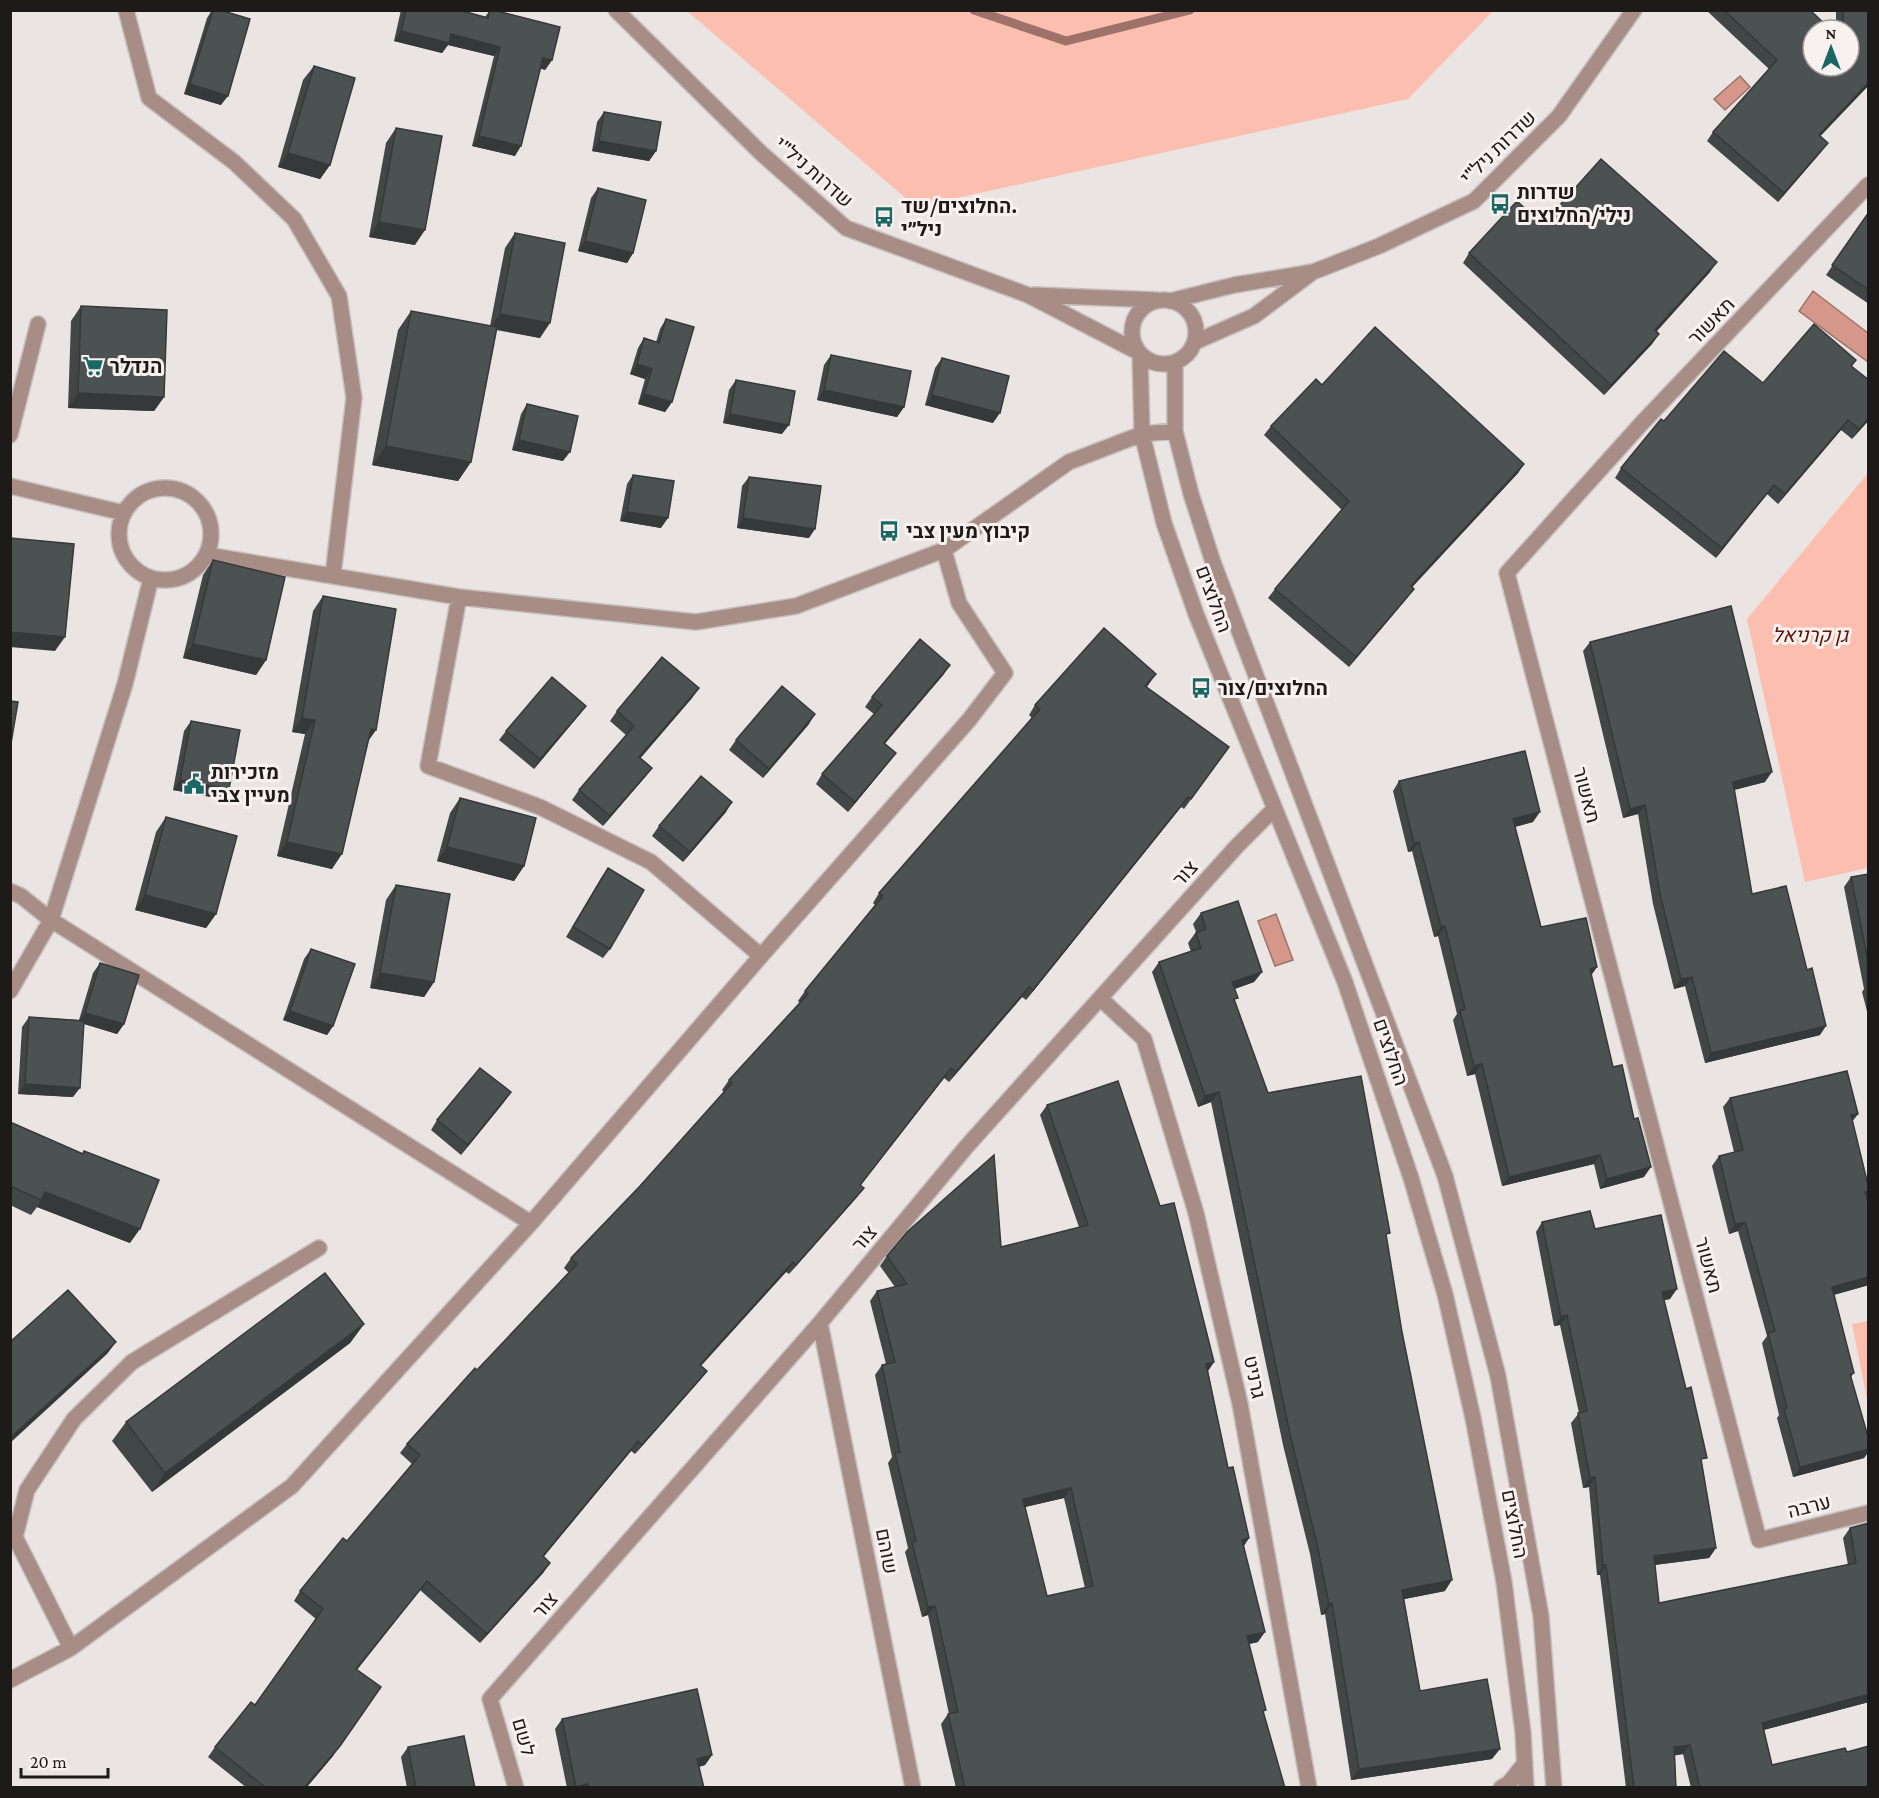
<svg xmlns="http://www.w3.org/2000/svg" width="1879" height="1798" font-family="'Crimson Pro',Heebo,serif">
<rect width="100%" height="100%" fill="#eae4e2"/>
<path fill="#fcbeaf" d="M687,11H1493L1408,99L916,207Z
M1868,473V868L1805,882L1747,619Z
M1868,1321V1405L1852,1324Z"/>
<path fill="#d59789" stroke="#9e7268" stroke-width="1.5" d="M1740,76L1750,87L1725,110L1714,99Z
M1813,291L1868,333V362L1799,311Z
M1276,914L1293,960L1275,966L1258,921Z"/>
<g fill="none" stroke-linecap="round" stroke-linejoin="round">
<path stroke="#9e7268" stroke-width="9" d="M974,10L1066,41L1190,10"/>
<g stroke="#c5c0be" stroke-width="18">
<path id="minor" d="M126,10L149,98L234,162L294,219L339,296L354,398L333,575
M616,10L761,153L846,228L1028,295L1140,353
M1868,185L1641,424L1507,573L1759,1540L1868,1513
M1034,295L1157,300
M1132 332a32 32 0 1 1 64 0a32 32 0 1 1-64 0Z
M1170,301L1234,285L1313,272L1379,246L1474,201L1559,116L1634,10
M1195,342L1254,316L1310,274
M1140,353L1142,434L1164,523L1196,614L1345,982L1411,1178L1445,1294L1473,1418L1504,1582L1523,1733L1526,1788
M1175,362V431L1191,494L1213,562L1445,1176L1498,1376L1541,1616L1554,1788
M10,435L38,324
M10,486L124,513
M119 534a46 46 0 1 1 92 0a46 46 0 1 1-92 0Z
M207,555L459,597L696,622L796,606L944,550L1069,462L1142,434L1175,431
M459,597L428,766L540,807L651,862L761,956
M10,891L21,896L51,920L531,1223
M10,991L51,920L125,684L151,578
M1101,999L1144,1039L1196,1213L1240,1404L1309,1788
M319,1248L132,1362L74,1419L27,1490L15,1537L71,1648L292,1486L531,1223L761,956L969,720L1005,673L959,603L944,550
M820,1323L913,1788
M10,1680L71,1648
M516,1788L490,1699L820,1323L967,1146L1237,846L1274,809
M1501,1788L1509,1783L1525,1763"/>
</g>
<use href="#minor" stroke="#a88c86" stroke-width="15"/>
</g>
<path fill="#414746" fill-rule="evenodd" d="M212,10H220L221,105L184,94L207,18Z
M401,10H459L485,17L490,10L552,60L545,70L540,68L515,156L472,146L494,56L448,45L442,53L394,41Z
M1706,10H1810L1849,66V30H1836V10H1869V85L1820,136L1821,152L1778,202L1707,141L1713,132L1769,69Z
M314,66L330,165L320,179L278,167L303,80Z
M604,112L656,151L649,161L592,151L597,122Z
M396,128L415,245L369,237L386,143Z
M598,188L633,253L627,263L578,251L591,198Z
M1869,212V304L1826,275Z
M1542,225L1710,272L1656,331L1659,334L1652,344L1604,395L1463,263L1469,253Z
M515,233L540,338L496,330L471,462L458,481L372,465L398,330L411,311L490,326L505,248Z
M81,306L164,397L154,411L68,408L71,321Z
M666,319L672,402L665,412L638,404L645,379L630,374L638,348L644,338L656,342L660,329Z
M831,355L904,407L897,417L817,400L824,365Z
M942,358L993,423L925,405L935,368Z
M1856,360L1852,366L1869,380V420L1852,439L1841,430L1778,504L1767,494L1716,558L1615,478L1621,468L1664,421L1763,383Z
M736,380L782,434L723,423L729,390Z
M1322,385L1524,464L1518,473L1412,587L1407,598L1349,667L1268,598L1275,589L1342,510L1264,435L1271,426Z
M527,404L563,461L512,450L521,414Z
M633,475L661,528L620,521L627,484Z
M749,477L809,538L737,528L742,486Z
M213,560L266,660L256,675L183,658L203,575Z
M323,596L376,730L368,741L332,869L277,856L305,734L292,732L313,611Z
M1590,642L1765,782L1734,790L1752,894L1820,1035L1705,1063L1685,986L1674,989L1653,904L1638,814L1623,818L1583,651Z
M944,674L885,743L889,762L848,812L816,784L822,774L874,714L865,707L872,697Z
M1156,674L1147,687L1229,747L1184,809L1181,807L1026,1000L1022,997L949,1082L944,1078L861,1185L857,1197L789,1274L786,1272L701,1366L707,1371L700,1380L635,1454L631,1451L543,1557L550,1563L543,1573L480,1643L420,1590L357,1670L333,1756L306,1788H247L208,1757L215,1747L255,1705L316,1619L294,1601L300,1591L347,1541L412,1464L400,1453L407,1444L569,1273L564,1268L571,1258L640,1186L724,1092L722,1090L729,1080L800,1003L798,1001L805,991L875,905L873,903L879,893L1032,718L1029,715L1035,705Z
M699,688L692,698L640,758L652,768L645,777L603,826L572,800L579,790L626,735L610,721L617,711Z
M586,706L579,715L534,769L499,740L506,731Z
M191,721L229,789L222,799L173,790L184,731Z
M809,724L763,778L729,750L736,740Z
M1399,781L1533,822L1515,827L1541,927L1597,967L1591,975L1613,1067L1644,1177L1600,1189L1594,1164L1502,1186L1475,1074L1467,1076L1453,1020L1457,1014L1438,936L1434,937L1412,851L1408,852L1393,791Z
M460,798L524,866L514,881L437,861L450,813Z
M726,812L683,862L652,836L659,826Z
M166,817L216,914L206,928L135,910L156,832Z
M608,868L610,949L603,958L566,937L601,878Z
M1869,874V1019L1862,992L1864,989L1844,887L1851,877Z
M396,885L434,982L424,997L370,988L386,900Z
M1201,913L1262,972L1254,982L1235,989V1002L1268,1093L1386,1238L1445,1591L1404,1599L1420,1691L1492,1759L1351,1780L1325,1614L1321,1615L1310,1554L1283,1445L1211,1102L1198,1107L1152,972L1159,962L1191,952L1188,943L1196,932L1193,924Z
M311,949L333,1026L327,1035L283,1020L304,959Z
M100,963L124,1024L117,1034L84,1024L73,1097L18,1094L22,1027L29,1017L79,1020L93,973Z
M1730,1098L1858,1114L1852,1121L1869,1189V1192L1866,1196L1869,1205V1285L1834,1295L1854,1373L1851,1377L1869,1440V1451L1864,1458L1793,1477L1777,1418L1779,1415L1762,1343L1767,1336L1738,1231L1729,1234L1712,1166L1719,1156L1734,1152L1723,1107Z
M504,1102L461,1155L431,1130L437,1120Z
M1047,1105L1160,1206L1214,1362L1208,1371L1228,1468L1249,1538L1244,1546L1258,1642L1249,1644L1263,1714L1285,1788H956L941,1724L948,1714H949L928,1615L922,1617L905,1552L908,1548L888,1463L892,1457L875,1375L882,1365L886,1364L870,1301L877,1291L895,1287L880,1266L887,1256L1001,1247L1079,1227L1040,1115ZM1064,1498L1085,1588L1047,1596L1025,1507Z
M10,1122L82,1154L84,1151L130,1243L37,1207L31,1215L10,1205Z
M1542,1222L1595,1229L1670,1299L1664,1300L1702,1464L1716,1548L1709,1558L1654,1565L1659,1603L1848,1565L1843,1538L1850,1528L1869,1523V1702L1764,1730L1772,1765L1847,1752L1869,1788H1691L1683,1754L1675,1755L1676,1788H1626L1600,1575H1597L1589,1487L1583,1488L1571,1423L1579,1413L1560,1325L1554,1326L1536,1232Z
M364,1324L350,1343L152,1492L112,1441L126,1422Z
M562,1719L712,1755L705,1765L699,1767L704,1788H567L555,1729Z
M408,1747L475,1788H407L401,1757Z"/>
<path fill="#353939" d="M401,31L451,34L500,47L494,56L448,45L442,53L394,41Z
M543,58L552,60L545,70L536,67Z
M1869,82V85L1812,145L1819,135Z
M190,84L228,96L221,105L184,94Z
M479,136L521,146L515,156L472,146Z
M599,141L656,151L649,161L592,151Z
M1828,143L1821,152L1778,202L1784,193Z
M288,153L330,165L320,179L278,167Z
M379,222L425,230L415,245L369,237Z
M585,241L633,253L627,263L578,251Z
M1717,262L1710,272L1649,340L1655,330Z
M500,314L550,323L540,338L490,328Z
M1659,334L1652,344L1604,395L1611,385Z
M637,364L652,369L645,379L630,374Z
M824,390L904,407L897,417L817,400Z
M78,393L164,397L154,411L68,408Z
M644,394L672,402L665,412L638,404Z
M932,395L1000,413L993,423L925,405Z
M730,414L789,425L782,434L723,423Z
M1869,418V420L1852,439L1859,429Z
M1848,420L1841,430L1778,504L1785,494Z
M519,440L570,452L563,461L512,450Z
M386,446L471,462L458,481L372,465Z
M1524,464L1518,473L1404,596L1411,586Z
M1774,485L1767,494L1716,558L1722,548Z
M627,512L668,518L661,528L620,521Z
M743,518L815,529L809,538L737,528Z
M1414,589L1407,598L1349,667L1356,657Z
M10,632L65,637L55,651L10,647Z
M193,644L266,660L256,675L183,658Z
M950,665L944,674L877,753L884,743Z
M699,688L692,698L633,767L639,757Z
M586,706L579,715L534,769L540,759Z
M815,714L809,724L763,778L769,769Z
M302,718L315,720L305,734L292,732Z
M371,729L376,730L366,744Z
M896,753L889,762L848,812L855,802Z
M652,768L645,777L603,826L610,816Z
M1772,772L1765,782L1726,792L1733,782Z
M180,780L229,789L222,799L173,790Z
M1188,797L1181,807L1026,1000L1033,990Z
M732,802L726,812L683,862L690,852Z
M1645,805L1638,814L1623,818L1630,809Z
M1540,812L1533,822L1506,829L1513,819Z
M287,842L342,854L332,869L277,856Z
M1419,842L1412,851L1408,852L1414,843Z
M447,847L524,866L514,881L437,861Z
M145,895L216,914L206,928L135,910Z
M1445,926L1438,936L1434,937L1441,927Z
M1597,967L1590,977V969Z
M1262,972L1254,982L1225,992L1232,982Z
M380,973L434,982L424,997L370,988Z
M1692,977L1685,986L1674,989L1681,979Z
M1029,987L1022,997L949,1082L956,1072Z
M290,1011L333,1026L327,1035L283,1020Z
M85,1013L124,1024L117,1034L78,1022Z
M1826,1026L1820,1035L1705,1063L1711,1053Z
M1482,1064L1475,1074L1467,1076L1474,1066Z
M951,1068L944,1078L853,1194Z
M25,1084L80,1088L73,1097L18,1094Z
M511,1092L504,1102L461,1155L468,1145Z
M1219,1092L1211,1102L1198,1107L1205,1096Z
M1858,1114L1851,1123V1115Z
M1600,1155L1594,1164L1502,1186L1509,1177Z
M1651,1167L1644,1177L1600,1189L1607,1179Z
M864,1188L857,1197L789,1274L796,1265Z
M45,1192L140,1229L130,1243L37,1207L41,1200Z
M1745,1222L1738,1231L1729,1234L1735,1224Z
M793,1262L786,1272L693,1374L700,1365Z
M1869,1277V1285L1825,1297L1832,1287Z
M1677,1289L1670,1299L1656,1302L1662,1292Z
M1567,1315L1560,1325L1554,1326L1561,1317Z
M364,1324L350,1343L152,1492L165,1473Z
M116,1342L107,1354L10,1443V1438Z
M1214,1362L1207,1372L1206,1364Z
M707,1371L700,1380L635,1454L642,1445Z
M638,1441L631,1451L536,1566L543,1556Z
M1869,1449V1451L1864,1458L1793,1477L1800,1467Z
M1595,1477L1589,1487L1583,1488L1590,1478Z
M1071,1488L1064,1498L1016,1509L1023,1499Z
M1249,1538L1242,1548V1540Z
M1716,1548L1709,1558L1647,1566L1654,1556Z
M550,1563L543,1573L480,1643L487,1634Z
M1603,1565H1606L1600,1575H1597Z
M1452,1580L1445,1591L1395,1601L1402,1590Z
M427,1581L420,1590L349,1679L356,1669Z
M1332,1603L1325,1614L1321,1615L1329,1604Z
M935,1606L928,1615L922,1617L928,1607Z
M1265,1632L1258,1642L1240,1646L1247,1636Z
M381,1687L333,1756L306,1788H304Z
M1869,1694V1702L1755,1732L1762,1723Z
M1690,1745L1683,1754L1667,1757L1674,1747Z
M1500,1749L1492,1759L1351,1780L1359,1769Z
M712,1755L705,1765L690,1769L697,1759Z
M588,1784L585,1788H575L576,1787Z"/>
<path fill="#4c5251" stroke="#353939" stroke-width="1.5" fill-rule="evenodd" d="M213,10H220L250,19L228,96L190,84Z
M406,10H459L488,18L490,10H493L560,27L552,60L543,58L521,146L479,136L500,47L451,34L449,43L401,31Z
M1724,10H1810L1831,30H1813V66H1849V30H1843V10H1869V82L1819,135L1828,143L1784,193L1713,132L1777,60Z
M314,66L355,78L330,165L288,153Z
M604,112L661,122L656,151L599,141Z
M396,128L442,136L425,230L379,222Z
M1601,159L1717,262L1655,330L1659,334L1611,385L1469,253L1517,201L1542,225Z
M598,188L646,200L633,253L585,241Z
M1869,212V290L1832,265Z
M515,233L565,243L550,323L500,314Z
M81,306L167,310L164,397L78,393Z
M411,311L497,327L471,462L386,446Z
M666,319L694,327L672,402L644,394L652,369L637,364L644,338L659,343Z
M1814,324L1856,360L1851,366L1869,380V418L1859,429L1848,420L1785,494L1774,485L1722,548L1621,468L1661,419L1664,421L1724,351L1763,383Z
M1375,327L1524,464L1411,586L1414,589L1356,657L1275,589L1349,501L1271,426L1316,379L1322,385Z
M831,355L911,371L904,407L824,390Z
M942,358L1009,376L1000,413L932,395Z
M736,380L795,391L789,425L730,414Z
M527,404L578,416L570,452L519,440Z
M633,475L674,481L668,518L627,512Z
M749,477L821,486L815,529L743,518Z
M10,538L74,544L65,637L10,632Z
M213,560L285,577L266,660L193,644Z
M323,596L396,609L376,730L371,729L342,854L287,842L315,720L302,718Z
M1731,606L1772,772L1733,782L1752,894L1786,886L1807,970L1812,968L1826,1026L1711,1053L1692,977L1681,979L1660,894L1645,805L1630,809L1590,642Z
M1104,628L1156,674L1145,686L1229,747L1191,799L1188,797L1033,990L1029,987L956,1072L951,1068L860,1185L864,1188L796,1265L793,1262L700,1365L707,1371L642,1445L638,1441L543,1556L550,1563L487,1634L427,1581L356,1669L381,1687L340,1746L304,1788H266L215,1747L251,1702L255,1705L323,1609L300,1591L343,1538L347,1541L420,1455L407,1444L475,1368L477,1370L577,1264L571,1258L640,1186L732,1083L729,1080L808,994L805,991L883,896L879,893L1040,709L1035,705Z
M920,639L950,665L884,743L896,753L855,802L822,774L882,705L872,697Z
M662,657L699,688L639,757L652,768L610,816L579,790L634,726L617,711Z
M552,677L586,706L540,759L506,731Z
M782,686L815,714L769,769L736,740Z
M10,701L18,702L10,749Z
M191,721L240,730L229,789L180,780Z
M1525,751L1540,812L1513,819L1541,927L1586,918L1597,967L1590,969L1613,1067L1622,1065L1634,1119L1638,1118L1651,1167L1607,1179L1600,1155L1509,1177L1482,1064L1474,1066L1460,1011L1465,1009L1445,926L1441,927L1419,842L1414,843L1399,781Z
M701,776L732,802L690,852L659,826Z
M460,798L536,818L524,866L447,847Z
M166,817L237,836L216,914L145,895Z
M608,868L644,890L610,949L573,927Z
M1869,874V966L1851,877Z
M396,885L450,894L434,982L380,973Z
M1238,901L1262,972L1232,982L1238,998L1234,999L1268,1093L1361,1076L1390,1233L1386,1234L1402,1332L1452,1580L1402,1590L1420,1691L1487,1679L1500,1749L1359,1769L1332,1603L1329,1604L1317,1544L1290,1434L1219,1092L1205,1096L1159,962L1201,948L1196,933L1206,929L1201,913Z
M311,949L355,964L333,1026L290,1011Z
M100,963L139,975L124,1024L85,1013Z
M29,1017L84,1021L80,1088L25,1084Z
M480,1068L511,1092L468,1145L437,1120Z
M1847,1071L1858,1114L1851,1115L1869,1189V1192H1865L1869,1205V1277L1832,1287L1854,1373L1850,1374L1869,1440V1449L1800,1467L1784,1409L1787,1408L1768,1333L1775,1331L1745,1222L1735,1224L1719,1156L1743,1150L1730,1098Z
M1118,1081L1160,1206L1174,1203L1214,1362L1206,1364L1228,1468L1233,1467L1249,1538L1242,1540L1265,1632L1247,1636L1266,1710L1263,1711L1285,1788H965L948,1714L958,1712L935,1606L928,1607L912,1542L916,1541L895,1453L900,1452L882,1365L895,1362L877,1291L907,1284L887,1256L907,1232L994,1155L1001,1247L1088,1225L1047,1105ZM1071,1488L1093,1586L1047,1596L1023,1499Z
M10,1122L83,1154L84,1151L159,1180L140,1229L45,1192L41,1200L10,1186Z
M1590,1211L1595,1229L1661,1215L1677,1289L1662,1292L1686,1389L1691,1387L1707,1458L1701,1459L1716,1548L1654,1556L1659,1603L1856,1563L1850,1528L1869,1523V1694L1762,1723L1772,1765L1845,1748L1847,1752L1869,1746V1788H1700L1690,1745L1674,1747L1676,1788H1634L1606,1565H1603L1595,1477L1590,1478L1578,1413L1587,1411L1567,1315L1561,1317L1542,1222Z
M325,1273L364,1324L165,1473L126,1422Z
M68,1290L116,1342L10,1438V1342Z
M697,1689L712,1755L697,1759L704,1788H589L588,1784L576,1787L562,1719Z
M464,1736L475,1788H416L408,1747Z"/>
<defs>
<g id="bus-bare" transform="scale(1.62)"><path d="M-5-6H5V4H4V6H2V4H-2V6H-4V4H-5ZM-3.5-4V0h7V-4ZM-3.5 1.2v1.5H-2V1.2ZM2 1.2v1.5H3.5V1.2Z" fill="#1a6763" stroke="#f8f1ef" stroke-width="2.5" paint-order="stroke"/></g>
<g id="supermarket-bare" transform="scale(1.62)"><path d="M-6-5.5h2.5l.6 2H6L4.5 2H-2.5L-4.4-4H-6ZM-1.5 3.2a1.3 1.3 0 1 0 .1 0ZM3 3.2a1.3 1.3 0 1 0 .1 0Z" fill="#1a6763" stroke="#f8f1ef" stroke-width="2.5" paint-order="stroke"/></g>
<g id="civic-bare" transform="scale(1.62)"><path d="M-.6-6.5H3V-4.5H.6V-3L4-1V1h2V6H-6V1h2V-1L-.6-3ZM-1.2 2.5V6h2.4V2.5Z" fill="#1a6763" stroke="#f8f1ef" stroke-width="2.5" paint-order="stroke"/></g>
</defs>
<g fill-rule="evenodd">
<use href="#bus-bare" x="1500" y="204"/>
<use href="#bus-bare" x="884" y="217"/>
<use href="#supermarket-bare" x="93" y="366"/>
<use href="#bus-bare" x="889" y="531"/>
<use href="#bus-bare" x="1201" y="688"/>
<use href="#civic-bare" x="194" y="784"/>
</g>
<g text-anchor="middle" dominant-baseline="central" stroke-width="6" stroke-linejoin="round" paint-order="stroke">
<g font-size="20" fill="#1d1b1a" stroke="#f8f1ef">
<text transform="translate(1498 147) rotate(-44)">שדרות ניל"י</text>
<text transform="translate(814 172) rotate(41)">שדרות ניל"י</text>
<text transform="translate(1711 321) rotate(-46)">תאשור</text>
<text transform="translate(1214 599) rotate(70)">החלוצים</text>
<text transform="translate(1587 795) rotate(75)">תאשור</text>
<text transform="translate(1185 873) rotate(-48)">צור</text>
<text transform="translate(1391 1052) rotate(71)">החלוצים</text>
<text transform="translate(864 1238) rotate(-50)">צור</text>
<text transform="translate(1709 1265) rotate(75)">תאשור</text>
<text transform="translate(1255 1377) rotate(78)">גרניט</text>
<text transform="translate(1809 1506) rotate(-14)">ערבה</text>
<text transform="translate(1515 1524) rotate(79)">החלוצים</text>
<text transform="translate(887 1551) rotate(79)">שוהם</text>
<text transform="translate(545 1605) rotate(-49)">צור</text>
<text transform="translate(524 1737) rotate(74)">לשם</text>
</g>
<g font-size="20" font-weight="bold" fill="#1d1b1a" stroke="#f8f1ef" text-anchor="start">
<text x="1517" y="192">שדרות<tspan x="1517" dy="23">נילי/החלוצים</tspan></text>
<text x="901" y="206">החלוצים/שד.<tspan x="901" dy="23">ניל״י</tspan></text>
<text x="110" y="366">הנדלר</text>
<text x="906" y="531">קיבוץ מעין צבי</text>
<text x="1218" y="688">החלוצים/צור</text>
<text x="211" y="772">מזכירות<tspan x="211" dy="23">מעיין צבי</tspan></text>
</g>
<g font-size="20" font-style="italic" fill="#5f1607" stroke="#f8f1ef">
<text x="1810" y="635">גן קרניאל</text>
</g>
</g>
<rect width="1879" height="1798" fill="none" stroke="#1d1b1a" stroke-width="24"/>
<g transform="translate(1831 48)"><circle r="28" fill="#f8f1ef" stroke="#a09b9a" stroke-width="1.5"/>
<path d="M0-4.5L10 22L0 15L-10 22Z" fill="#1a6763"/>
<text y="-9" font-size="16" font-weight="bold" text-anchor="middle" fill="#1d1b1a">N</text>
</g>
<path d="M21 1768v9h87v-9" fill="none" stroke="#1d1b1a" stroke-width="3"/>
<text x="30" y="1768" font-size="18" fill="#1d1b1a" stroke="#f8f1ef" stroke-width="4.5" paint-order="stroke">20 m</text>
</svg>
